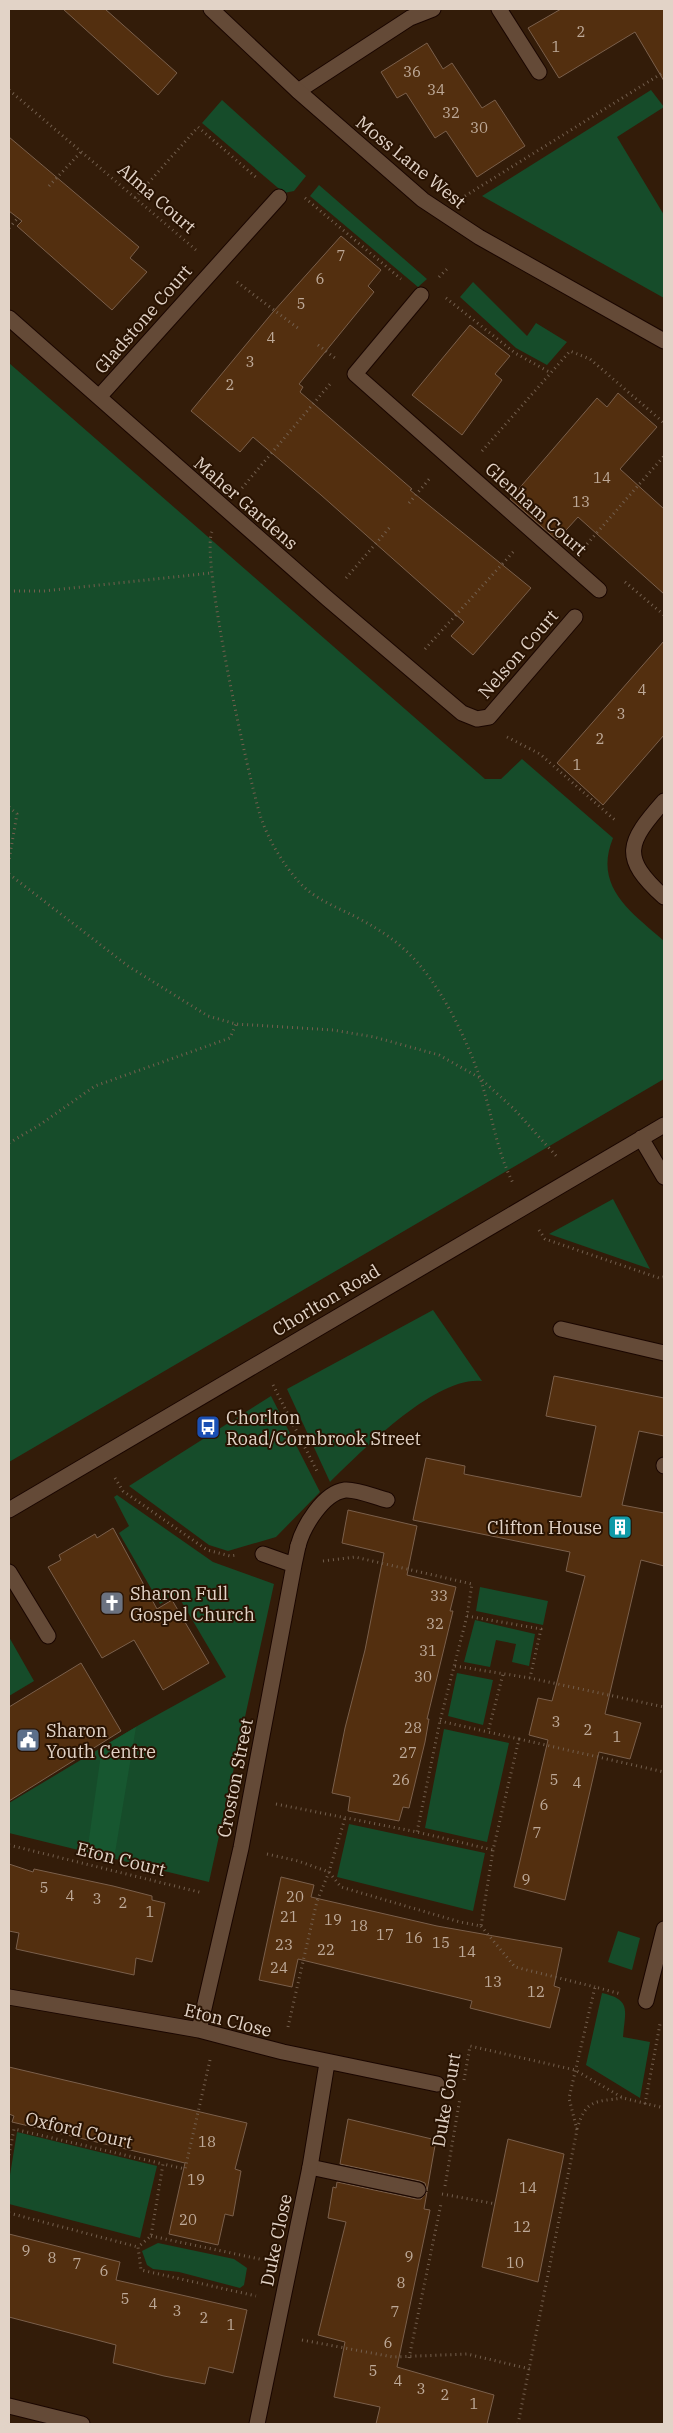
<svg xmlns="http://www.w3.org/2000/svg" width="673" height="2433" font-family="'IBM Plex Serif',serif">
<rect width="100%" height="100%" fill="#331c09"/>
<path fill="#164c2a" d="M651,90L664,107L617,137L664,215V298L482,196Z
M222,100L306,176L294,191L284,193L202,123Z
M319,185L427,279L418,287L310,196Z
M473,282L527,336L536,323L567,342L547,365L516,348L460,297Z
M9,363L485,779H501L522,759L613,838C593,887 631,912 664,941V1079L9,1462Z
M613,1199L650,1269L549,1234Z
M433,1310L482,1381C435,1376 363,1450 330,1482L287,1389Z
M271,1396L320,1492L276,1537L228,1551L209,1545L129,1486Z
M117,1495L213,1562L274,1584L209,1882L9,1833V1803L139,1725L226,1677L177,1594L160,1604L119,1533L129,1526L114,1497Z
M480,1587L548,1601L543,1625L476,1611Z
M475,1620L535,1634L529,1666L512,1662L516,1644L496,1640L490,1667L464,1662Z
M9,1637L34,1681L9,1696Z
M457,1673L493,1680L483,1725L448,1716Z
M444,1729L509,1743L487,1842L425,1828Z
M349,1824L485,1853L473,1911L337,1877Z
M618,1931L640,1938L632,1970L608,1962Z
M602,1993C632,2000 625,2010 623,2037L650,2042L640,2098L586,2065Z
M17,2132L157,2166L140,2238L9,2204V2181Z
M158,2243L234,2259L247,2268L244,2285L240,2288L179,2272L153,2269L147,2265L142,2251Z"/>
<path fill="#175730" d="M136,1727L114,1859L87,1853L102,1747Z"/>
<path fill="#532f0f" stroke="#7a5f4b" d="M63,9H105L177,73L158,95Z
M561,9H664V81L635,32L559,78L528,28Z
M427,43L443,69L452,63L482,108L495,100L525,146L477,177L446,131L435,138L406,93L397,98L381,72Z
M9,137L139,247L130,258L147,272L112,310L17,226L22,221L9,211Z
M341,236L381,270L368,286L374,292L299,384L303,387L300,392L412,489L410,490L531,588L473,655L451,636L464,622L321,495L253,437L240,452L191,411L273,312Z
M470,325L510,356L495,374L502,380L462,435L412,395Z
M618,393L657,427L620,469L664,509V594L578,517L557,540L510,499L597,398L607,407Z
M664,641V735L603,805L557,763Z
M554,1376L664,1398V1436L639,1431L622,1505L664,1513V1566L641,1560L605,1714L641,1723L630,1759L599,1752L565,1900L514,1887L548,1740L529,1735L538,1698L552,1701L585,1576L566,1571L570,1552L413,1520L426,1458L465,1466L464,1474L581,1497L596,1426L546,1416Z
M348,1510L417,1526L407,1575L456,1587L450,1611H453L427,1719H429L425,1742L409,1808L403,1807L399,1821L348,1811L350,1797L332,1793L345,1728L365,1650L384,1553L342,1543Z
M113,1528L157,1609L172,1600L209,1663L163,1690L134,1640L102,1658L48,1567L61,1560L59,1555L95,1534L97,1538Z
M81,1663L121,1731L9,1801V1707Z
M9,1864L33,1872L34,1869L113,1886L152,1896V1900L165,1903L152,1962L136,1958L134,1975L16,1949L19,1933L9,1931Z
M281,1877L314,1885L311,1897L437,1926L562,1948L554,1986L560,1988L550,2028L470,2008L472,2001L298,1959L292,1987L259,1980Z
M9,2067L247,2123L235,2169L241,2171L233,2216L225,2214L218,2245L169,2234L185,2163L12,2122L14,2116L9,2114Z
M348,2119L436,2140L427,2191L425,2183L420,2181L340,2164Z
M508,2139L564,2154L538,2282L482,2267Z
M337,2182L416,2199H421L427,2192L424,2209L430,2210L397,2367L494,2395L487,2424H376L380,2407L334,2397L345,2342L318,2335L346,2222L328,2218L333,2187L336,2188Z
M9,2234L120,2262L116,2280L247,2310L233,2373L209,2367L205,2384L164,2376L113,2363L116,2345L9,2317Z"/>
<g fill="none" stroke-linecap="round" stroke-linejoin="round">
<g stroke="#1a0600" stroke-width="17">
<path id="lane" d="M561,1329L664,1353
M664,1465V1466
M298,1546C303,1527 323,1493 345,1490C357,1489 375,1497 387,1500
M9,1572L48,1636
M310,2167L418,2190"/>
</g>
<g stroke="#1a0600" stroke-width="17">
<path id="street" d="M499,9L539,72
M298,91L410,18L433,9
M421,295L355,374L599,590
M9,318L328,599L462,713L477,719L489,717L575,617
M99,397L279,197
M664,801C627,843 620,857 664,897
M294,1565L298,1546
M9,1997L199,2030L283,2052L437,2084
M646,2001L664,1929
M199,2030L241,1848L294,1565L263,1554
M9,2406L82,2424
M257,2424L310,2167L327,2063"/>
</g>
<g stroke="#1a0600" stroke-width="17">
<path id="secondary" d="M211,9L298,91L423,200L479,237L664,341
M641,1138L664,1177
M9,1510L664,1125"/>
</g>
<path stroke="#735f4e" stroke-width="3" stroke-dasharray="1 4" stroke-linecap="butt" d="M9,90L196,250
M49,186L81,152
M465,196L664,72
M135,198L198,127L258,179
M305,198L401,279
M9,228L18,218
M439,277L448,268
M237,282L299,329
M446,298L515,353L551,373
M318,345L335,358
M482,451L570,351L590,359L664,423
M242,488L330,384
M409,503L431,477
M212,532C200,556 249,781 261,818C269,841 283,864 299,882C313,898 336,907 354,916C385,932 408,948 429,977C451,1007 468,1044 480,1078C492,1113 496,1150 513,1183
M587,544L664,456
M346,578L391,526
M625,582L664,615
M9,591H44L211,573
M425,649L515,550
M507,737L540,754L616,821
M9,807L17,814L9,860
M9,874L128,966L208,1016L236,1024L333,1030L374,1037L439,1055L480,1078L514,1109L558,1158
M9,1143L41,1124L95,1086L230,1038L236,1024
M539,1230L545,1239L659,1278L664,1277
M273,1385L318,1473
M115,1478L123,1491L207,1550L230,1556L237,1555
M323,1561L355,1557L472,1584L467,1616L440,1721L417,1832
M467,1616L541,1629L530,1678
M455,1666L530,1678L664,1707
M440,1721L488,1732
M519,1739L664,1772
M276,1804L417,1832L493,1850
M9,1845L203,1893
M267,1854L298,1861L329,1872L341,1887L460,1922L481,1926L493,1850L519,1739L488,1732L503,1674
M481,1926L515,1967L595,1987
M288,2027L317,1901L329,1872L345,1818
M210,2060L185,2169L163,2164L151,2236L138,2247L141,2270L256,2296
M464,2080L470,2046L575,2070L623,2098L664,2108
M645,2104L660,2024
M577,2129C586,2099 595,2102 622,2098
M9,2155L14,2129L163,2164
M445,2186L460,2098
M442,2194L496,2204
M9,2213L138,2247
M151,2236L264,2260
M302,2340L393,2357L467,2354L530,2369
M409,2358L441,2204
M518,2424L577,2130L569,2098L595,1987L621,1994"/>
<use href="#lane" stroke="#644a37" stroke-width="15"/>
<use href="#street" stroke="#644a37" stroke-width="15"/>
<use href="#secondary" stroke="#644a37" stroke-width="15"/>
</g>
<defs>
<g id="bus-square" transform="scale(1.25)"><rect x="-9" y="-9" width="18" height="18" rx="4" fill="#1a4fb4" stroke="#291302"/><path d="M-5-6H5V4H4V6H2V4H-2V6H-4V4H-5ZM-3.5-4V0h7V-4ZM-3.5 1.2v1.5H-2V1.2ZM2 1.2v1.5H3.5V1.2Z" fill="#fff"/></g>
<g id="building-square" transform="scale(1.25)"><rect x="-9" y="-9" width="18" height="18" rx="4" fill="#0f9aa8" stroke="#291302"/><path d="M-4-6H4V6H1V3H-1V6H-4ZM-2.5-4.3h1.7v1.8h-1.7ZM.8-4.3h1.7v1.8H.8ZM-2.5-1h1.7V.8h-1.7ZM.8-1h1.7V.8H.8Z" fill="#fff"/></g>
<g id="church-square" transform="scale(1.25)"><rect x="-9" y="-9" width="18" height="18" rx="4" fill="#6b7280" stroke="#291302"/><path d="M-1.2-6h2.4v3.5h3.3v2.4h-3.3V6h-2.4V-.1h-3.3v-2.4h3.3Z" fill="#fff"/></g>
<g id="civic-square" transform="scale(1.25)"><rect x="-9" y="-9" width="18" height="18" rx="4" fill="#5c6f8a" stroke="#291302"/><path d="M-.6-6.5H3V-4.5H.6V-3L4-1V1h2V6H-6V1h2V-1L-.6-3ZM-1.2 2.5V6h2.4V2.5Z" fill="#fff"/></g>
</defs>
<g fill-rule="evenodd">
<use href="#bus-square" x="208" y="1427"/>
<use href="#building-square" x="620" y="1527"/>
<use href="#church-square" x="112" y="1603"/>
<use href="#civic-square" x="28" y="1740"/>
</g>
<g text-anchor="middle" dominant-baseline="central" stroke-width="4" stroke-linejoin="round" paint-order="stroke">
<g font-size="15" fill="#beaa99">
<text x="581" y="31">2</text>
<text x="556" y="46">1</text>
<text x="412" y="71">36</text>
<text x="436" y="89">34</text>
<text x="451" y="112">32</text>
<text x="479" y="127">30</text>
<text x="341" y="255">7</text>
<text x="320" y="278">6</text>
<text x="301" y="303">5</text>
<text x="271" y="337">4</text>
<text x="250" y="361">3</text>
<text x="230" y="384">2</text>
<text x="602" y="477">14</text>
<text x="581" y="501">13</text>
<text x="642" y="689">4</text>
<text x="621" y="713">3</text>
<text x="600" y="738">2</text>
<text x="577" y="764">1</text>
<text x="439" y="1595">33</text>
<text x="435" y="1623">32</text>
<text x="428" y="1650">31</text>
<text x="423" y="1676">30</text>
<text x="556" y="1721">3</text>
<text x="413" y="1727">28</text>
<text x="588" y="1729">2</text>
<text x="617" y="1736">1</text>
<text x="408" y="1752">27</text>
<text x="401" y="1779">26</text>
<text x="554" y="1779">5</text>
<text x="577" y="1782">4</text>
<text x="544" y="1804">6</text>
<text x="537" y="1832">7</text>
<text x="526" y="1879">9</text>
<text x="44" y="1887">5</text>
<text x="70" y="1895">4</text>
<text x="295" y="1896">20</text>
<text x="97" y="1898">3</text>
<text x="123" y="1902">2</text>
<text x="150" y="1911">1</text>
<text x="289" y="1916">21</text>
<text x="333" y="1919">19</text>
<text x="359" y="1925">18</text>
<text x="385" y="1934">17</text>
<text x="414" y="1937">16</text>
<text x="441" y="1942">15</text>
<text x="284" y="1944">23</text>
<text x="326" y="1949">22</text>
<text x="467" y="1951">14</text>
<text x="279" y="1967">24</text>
<text x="493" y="1981">13</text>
<text x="536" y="1991">12</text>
<text x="207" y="2141">18</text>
<text x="196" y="2179">19</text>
<text x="528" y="2187">14</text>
<text x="188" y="2219">20</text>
<text x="522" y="2226">12</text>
<text x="26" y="2250">9</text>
<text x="409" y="2256">9</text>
<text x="52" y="2257">8</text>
<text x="515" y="2262">10</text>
<text x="77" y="2263">7</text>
<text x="104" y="2270">6</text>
<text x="401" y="2282">8</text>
<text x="125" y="2298">5</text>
<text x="153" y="2303">4</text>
<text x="177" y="2310">3</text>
<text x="395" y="2311">7</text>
<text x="204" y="2317">2</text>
<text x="231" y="2324">1</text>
<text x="388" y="2342">6</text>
<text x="373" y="2370">5</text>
<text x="398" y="2380">4</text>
<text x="421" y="2388">3</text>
<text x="445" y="2394">2</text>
<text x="474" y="2403">1</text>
</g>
<g font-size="18" fill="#e2d3c7" stroke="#291302">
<text transform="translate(411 162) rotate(39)">Moss Lane West</text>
<text transform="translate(157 198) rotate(41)">Alma Court</text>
<text transform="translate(143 319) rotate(-49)">Gladstone Court</text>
<text transform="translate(246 503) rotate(41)">Maher Gardens</text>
<text transform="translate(536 509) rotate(42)">Glenham Court</text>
<text transform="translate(518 654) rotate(-49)">Nelson Court</text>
<text transform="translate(326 1300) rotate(-31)">Chorlton Road</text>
<text transform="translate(235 1778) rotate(-79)">Croston Street</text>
<text transform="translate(121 1859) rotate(14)">Eton Court</text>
<text transform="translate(228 2020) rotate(14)">Eton Close</text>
<text transform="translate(446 2100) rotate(-80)">Duke Court</text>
<text transform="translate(79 2130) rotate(13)">Oxford Court</text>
<text transform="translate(276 2240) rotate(-78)">Duke Close</text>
</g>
<g font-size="18" fill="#e2d3c7" stroke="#291302" text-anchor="start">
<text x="226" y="1417">Chorlton<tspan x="226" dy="21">Road/Cornbrook Street</tspan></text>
<text x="602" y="1527" text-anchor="end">Clifton House</text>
<text x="130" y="1593">Sharon Full<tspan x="130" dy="21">Gospel Church</tspan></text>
<text x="46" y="1730">Sharon<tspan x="46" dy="21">Youth Centre</tspan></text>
</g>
</g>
<rect width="673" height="2433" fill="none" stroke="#e2d3c7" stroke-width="20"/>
</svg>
